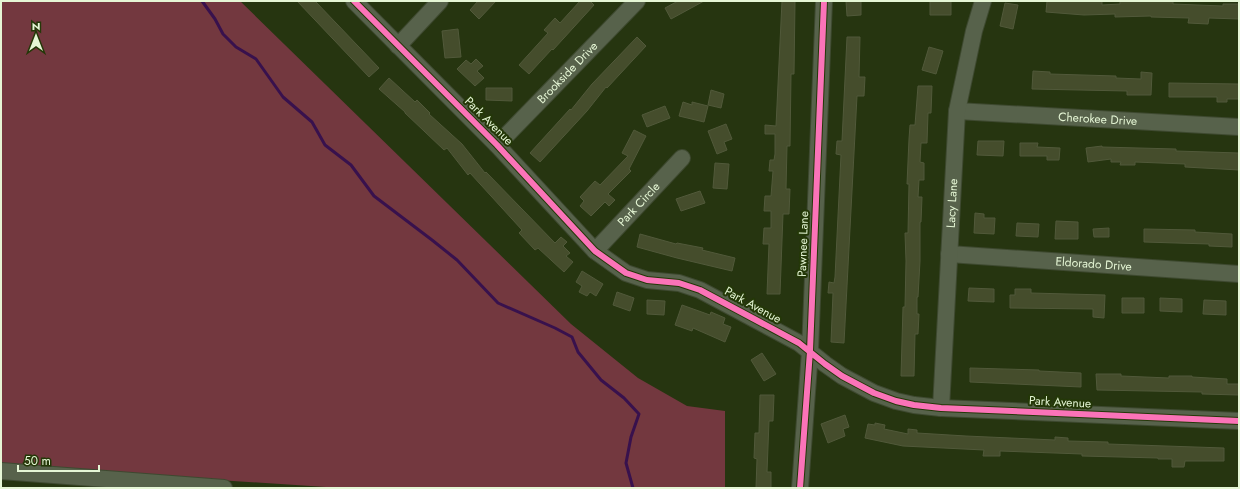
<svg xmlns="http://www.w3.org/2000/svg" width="1240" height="489" font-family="Jost,sans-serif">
<rect width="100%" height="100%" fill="#263510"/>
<path fill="#73383f" d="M1,1H240L571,324L638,378L687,406L725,411V488H341L1,466Z"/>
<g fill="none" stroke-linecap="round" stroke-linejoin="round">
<path stroke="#38114d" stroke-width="3" d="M202,1L215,19L223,34L236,47L256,59L283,97L312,122L325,145L351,165L374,196L432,240L457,260L498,303L555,328L572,337L578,352L601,380L624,398L639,414L631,437L626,463L633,488"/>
</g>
<path fill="#454d2c" stroke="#51593a" d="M297,1H315L379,68L369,77Z
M478,1H496L479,19L470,10Z
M580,1H590L594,5L553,50L552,49L529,74L519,65L548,33L544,30L555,18L560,23Z
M678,1H704L671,19L665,8Z
M782,1H795L794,74H791L790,146H787L786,189H790L789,214H783L780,294H767L769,244H763L764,228H771V211H764L765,196H771L773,171H769L770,160H774L775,154V134H765V125L776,126Z
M846,1H861V15L847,16Z
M930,1H951V15H930Z
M1047,1H1102V5L1120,4V1H1173V4L1223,6V4H1239V19L1209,18L1208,24L1188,23L1189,18L1151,17V16L1115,17V14L1084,15L1046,12Z
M1005,3L1018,5L1013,29L1000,26Z
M458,29L461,57L445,58L442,31Z
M637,37L646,46L607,88L606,87L587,111L540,162L530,153L570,109L571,110L592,84Z
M847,37H860L859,77H865L864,96H857L844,343L831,342L833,293H828L829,282L834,283L835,277L841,155L836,154L837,141H842Z
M929,47L943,51L936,74L922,70Z
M476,59L483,66L477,71L484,78L475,86L457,69L466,60L471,64Z
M1033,71L1050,72V74L1116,76V78L1141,79V72L1152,73L1151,95H1127V91L1032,89Z
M389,78L415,102L417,100L430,113L429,114L462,144L485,173L486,172L555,243L561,237L567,242L563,246L570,253L566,256L573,262L564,272L538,248L535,250L519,233L522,230L470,173L468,175L447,148L444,150L405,113V112L379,89Z
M1169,83L1239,84V99H1227V102H1217V97H1169Z
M918,86H932L931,113H928L927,143H921L920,162L924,163V180H919L918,197H922L921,222H920V261L918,297H917V314H919L918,334H915L914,376H901L903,307H905L906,261L905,233H908L909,184H907L909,139L910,125H915Z
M486,88H512V101L486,100Z
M711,90L724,94L721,108L708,105Z
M683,102L692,105V102L708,106L704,122L679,116Z
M665,106L670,118L647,127L642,115Z
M726,124L732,139L724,142L727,150L717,154L708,131Z
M634,130L646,136L629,169L631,171L608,194L615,200L609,206L605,202L591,216L580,206L584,201L580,197L595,181L600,185L628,156L622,153Z
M978,141H1004L1003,156L977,155Z
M1020,143H1038L1037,147L1060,148L1059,160H1047V156H1020Z
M1102,146V147L1176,149V151L1239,153V170L1185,167V164L1135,162V165H1120L1121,162H1111V159L1088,162L1086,148Z
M715,163L729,164L727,189L713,188Z
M700,191L705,203L681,211L676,199Z
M975,213L984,214V218H995L994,234L974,233Z
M1056,221L1078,222V239H1055Z
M1017,223L1039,224L1038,237L1016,236Z
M1109,228V237H1094L1093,229Z
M1144,229L1195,230V232L1232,234V247L1209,246V244L1144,242Z
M640,234L676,244L677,243L703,248L702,250L735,258L732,271L677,258L637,247Z
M582,271L603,284L596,296L590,292L587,296L579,292L582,286L576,282Z
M969,288L994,289V302L968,301Z
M1015,289H1031V293L1105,295L1104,318L1093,317V309L1010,308V295H1015Z
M617,292L634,298L630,311L613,305Z
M1122,298H1144V313H1122Z
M1160,298L1182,299V312L1160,311Z
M647,300L665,301L664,315L647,314Z
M1204,300L1226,301V315L1203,314Z
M682,305L710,315L711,312L725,318L723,324L731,327L725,342L693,328L692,331L675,325Z
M762,353L776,374L764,381L751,360Z
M970,368L1039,370V371L1081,373V387L970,382Z
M1096,374H1121V376L1169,378V376H1192V377L1227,379V384H1239V395L1202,394V392L1097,390Z
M760,395H774L773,421H769L767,472H771V488H756L757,459L754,458L755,433H759Z
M845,415L849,427L843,429L845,436L828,443L821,424Z
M875,423L885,425L884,429L908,434V429L917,430V433L966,436L1055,440V437L1068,438V441L1108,442V444L1224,448V461H1185L1184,467H1172V459H1158V458L1082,456V454L1000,451V456H983L984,450L903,446L865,438L868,424L875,425Z"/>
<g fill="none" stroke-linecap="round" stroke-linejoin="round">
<g stroke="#3e4930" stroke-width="18">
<g id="minor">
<path d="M354,1L497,145L595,251L626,273L647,280L679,283L700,290L799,343L825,364L842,376L874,393L896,401L914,405L941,408L1239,421"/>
<path d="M398,46L440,1"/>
<path id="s1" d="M957,111L1239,127"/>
<path id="s2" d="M497,145L637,1"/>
<path id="s3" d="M595,251L682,158"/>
<path id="s4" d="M949,254L1239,274"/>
<path id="s5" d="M941,408L957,111L974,31L983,1"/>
<path d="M1,471L224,488"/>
<path d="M800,488L810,351L824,1"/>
</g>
</g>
<use href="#minor" stroke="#57624b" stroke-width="16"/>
<g stroke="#243808" stroke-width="8">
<path id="cycleway" d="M354,1L497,145L595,251L626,273L647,280L679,283L700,290L799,343L825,364L842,376L874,393L896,401L914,405L941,408L1239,421
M800,488L810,351L824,1"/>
</g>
<use href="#cycleway" stroke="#fb73b8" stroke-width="6"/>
</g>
<g text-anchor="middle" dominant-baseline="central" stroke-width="4" stroke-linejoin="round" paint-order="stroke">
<g font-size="12" fill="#e5f6d5" stroke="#243808">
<text stroke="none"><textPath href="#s2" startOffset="101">Brookside Drive</textPath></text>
<text stroke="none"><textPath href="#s1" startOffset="141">Cherokee Drive</textPath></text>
<text transform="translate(489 121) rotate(45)">Park Avenue</text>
<text stroke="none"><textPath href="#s5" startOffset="205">Lacy Lane</textPath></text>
<text stroke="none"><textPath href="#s3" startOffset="64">Park Circle</textPath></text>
<text transform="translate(803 244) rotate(-88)">Pawnee Lane</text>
<text stroke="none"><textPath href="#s4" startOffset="145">Eldorado Drive</textPath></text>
<text transform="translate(753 305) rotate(29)">Park Avenue</text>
<text transform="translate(1060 402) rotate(3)">Park Avenue</text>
</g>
</g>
<rect width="1240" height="489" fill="none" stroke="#e5f6d5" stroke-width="4"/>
<g transform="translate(36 36)" stroke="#243808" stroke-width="3" paint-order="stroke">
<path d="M0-3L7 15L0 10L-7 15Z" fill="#e5f6d5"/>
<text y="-6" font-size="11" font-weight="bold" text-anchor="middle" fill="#e5f6d5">N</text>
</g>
<path d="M18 465v6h81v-6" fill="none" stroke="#e5f6d5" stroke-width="2"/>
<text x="24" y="465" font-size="12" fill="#e5f6d5" stroke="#243808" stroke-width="3" paint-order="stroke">50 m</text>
</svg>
